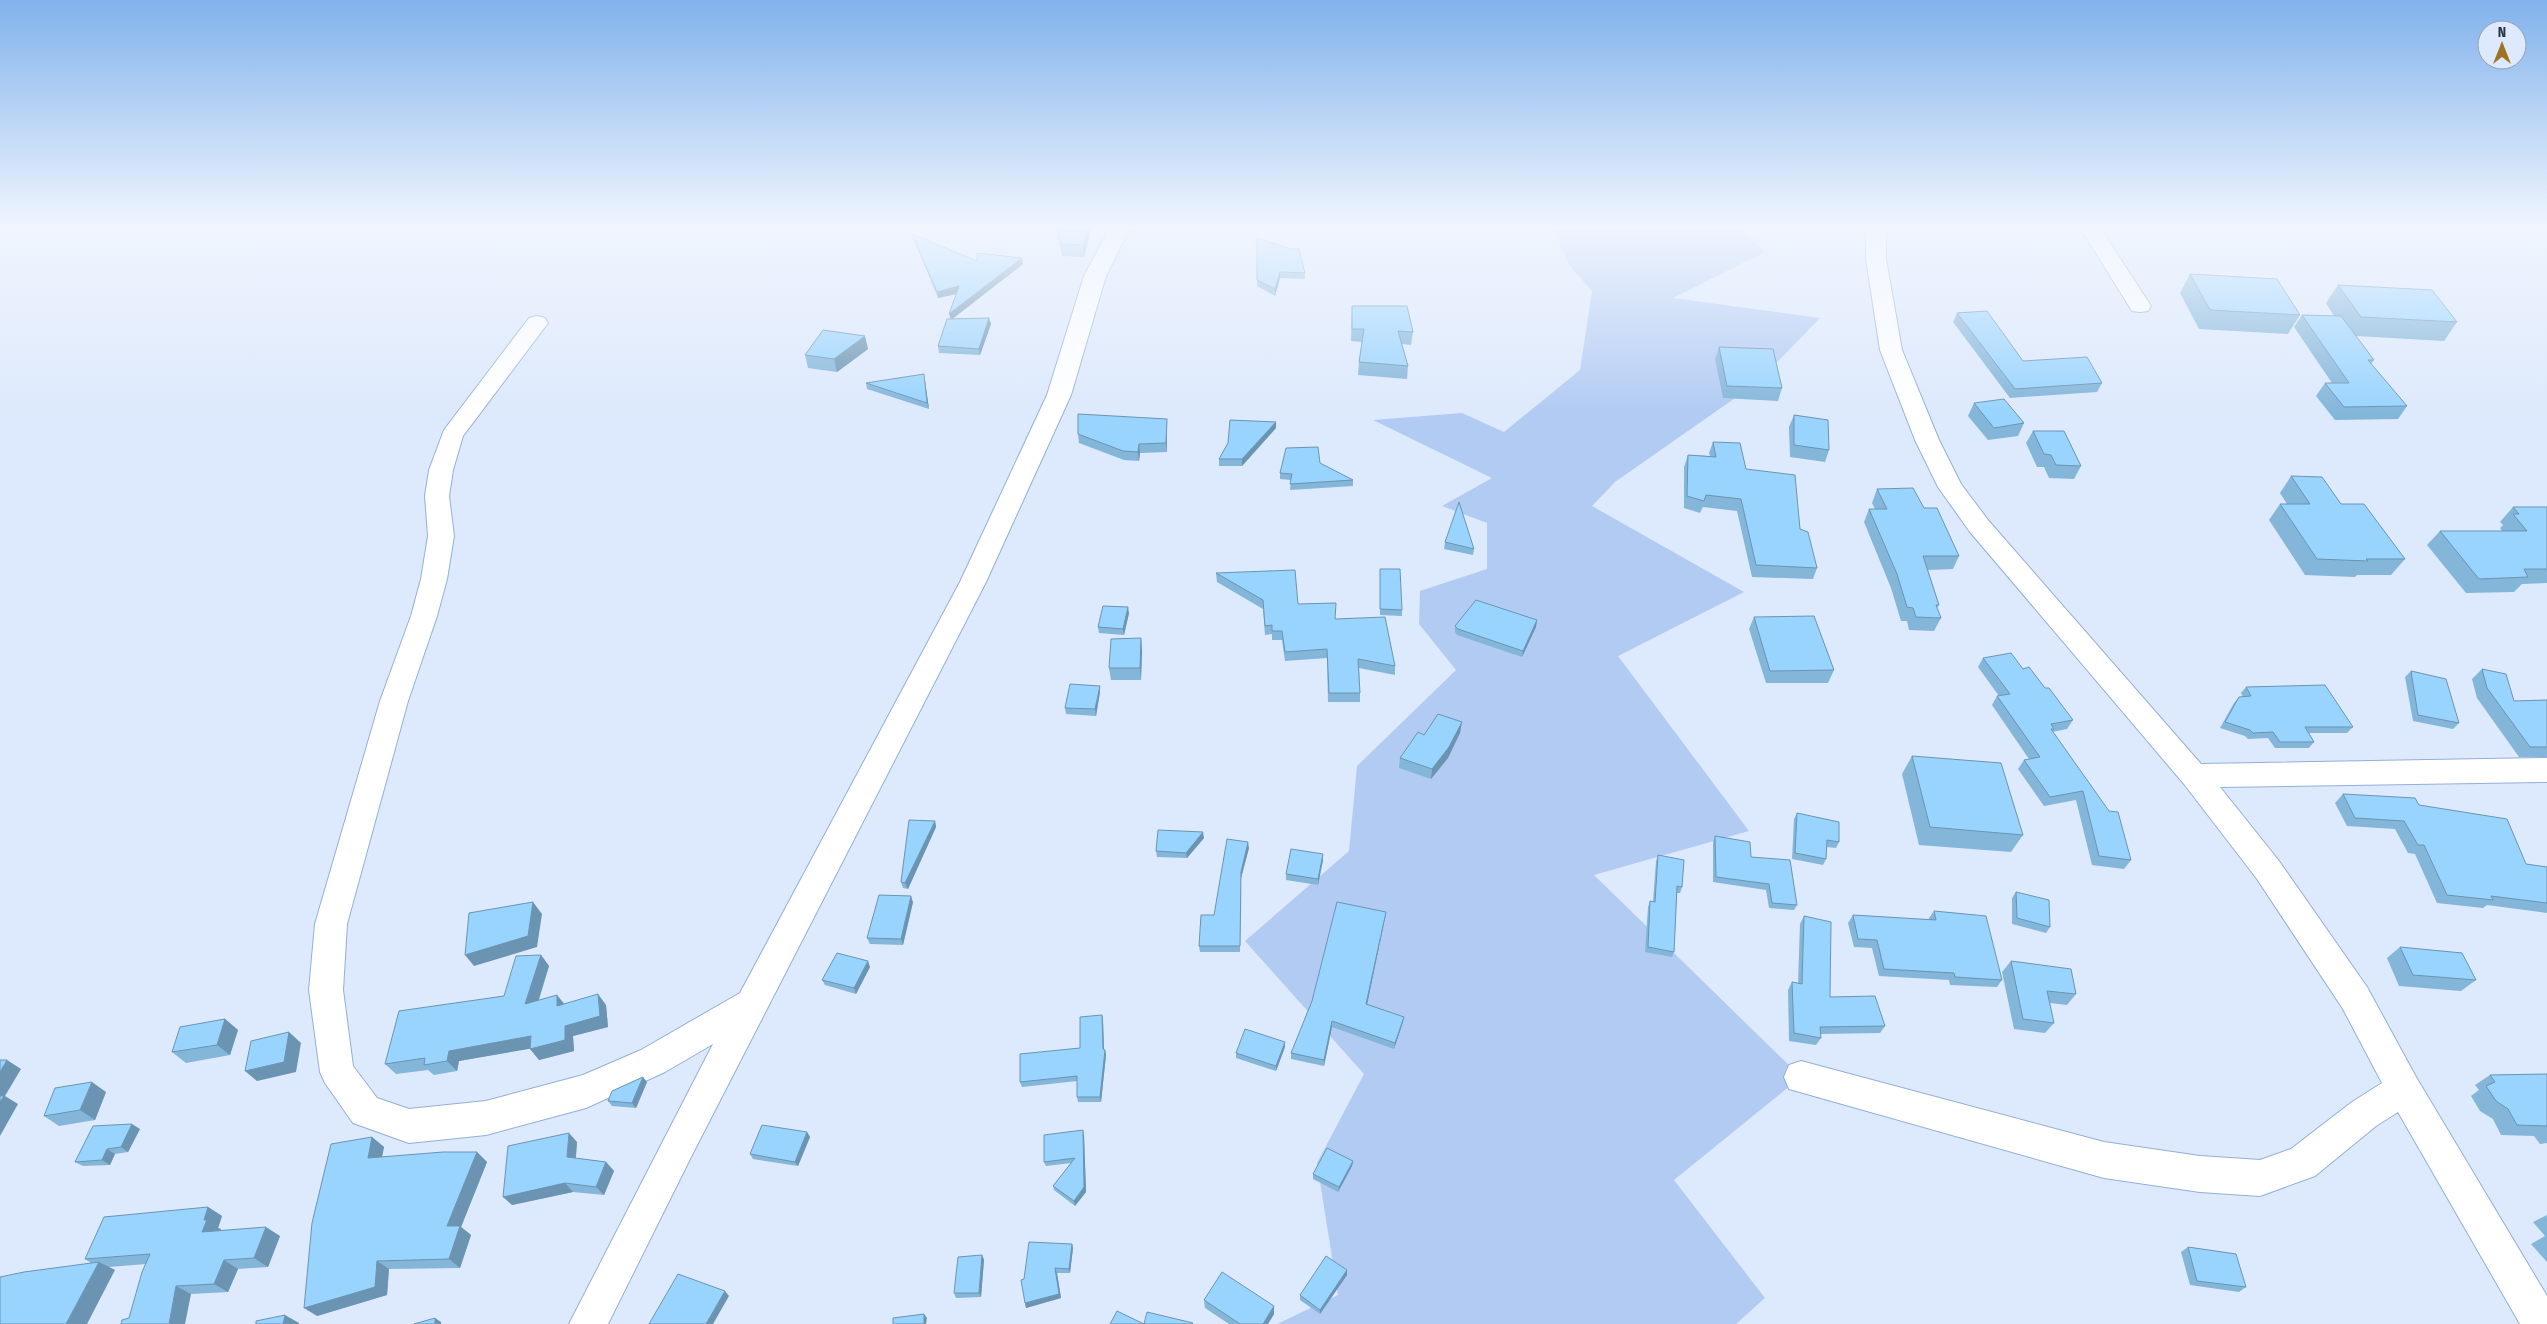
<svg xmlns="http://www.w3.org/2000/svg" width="2547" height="1324" font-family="'Fira Sans Condensed',sans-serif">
<rect width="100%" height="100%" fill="#dde9fc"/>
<path fill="#b2cbf3" d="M1552,226H1740L1765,252L1673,298L1820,318L1758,382L1615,482L1592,506L1744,592L1618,656L1749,831L1594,875L1801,1077L1674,1180L1765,1298L1736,1324H1277L1338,1295L1317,1163L1364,1074L1245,941L1349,851L1357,766L1456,670L1419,624L1420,591L1487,569V523L1442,506L1492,478L1373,420L1462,413L1504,432L1580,370L1592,291L1569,265Z"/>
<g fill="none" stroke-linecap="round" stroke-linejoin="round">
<g stroke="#93afdc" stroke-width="2">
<path id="minor" d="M1111,226H1131L1106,276L1071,395L986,582L691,1157L608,1324H569L713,1044L665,1072L586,1108L486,1135L409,1143L353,1123L325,1083L320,1072L309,990L315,924L380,701L411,616L421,579L428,536L425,496L429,470L444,430L529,318L537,316L545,318L548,323L463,436L453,470L449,496L454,536L447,579L437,616L408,701L347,924L343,990L353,1066L377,1098L409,1109L486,1101L583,1075L641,1050L740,993L960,582L1047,395L1084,276Z
M1866,226H1886V259L1902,350L1939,440L1961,484L1988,520L2201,764L2547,758V782L2220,787L2279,861L2367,987L2416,1077L2547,1296V1324H2520L2398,1112L2376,1126L2315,1176L2260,1196L2200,1192L2104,1178L1789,1089L1784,1077L1789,1065L1801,1061L2104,1142L2200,1156L2260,1160L2291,1149L2352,1102L2382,1083L2343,1009L2257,879L2184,784L1970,532L1938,487L1915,440L1880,350L1866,259Z
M2079,226H2099L2151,306L2148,311L2140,312L2132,311Z"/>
</g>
<use href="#minor" fill="#fff" fill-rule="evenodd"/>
</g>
<path fill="#84b6da" d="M1057,226H1092L1084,257L1062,256Z
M912,234L977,261L1023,264L952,319L989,318L991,324L980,355L939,353L938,346L951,319L957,294L938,298L914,240Z
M1257,238L1305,273V279L1280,278L1275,296L1257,286Z
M2190,274L2300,315L2288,334L2199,329L2180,293Z
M2338,285L2457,322L2444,341L2356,336L2374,360L2371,364L2407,406L2398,419L2335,420L2316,396L2325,383H2332L2294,327L2302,315L2334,316L2326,303Z
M1352,306L1413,332L1411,345L1402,344L1408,366L1407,379L1358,375L1359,362L1362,342L1351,341Z
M1957,313L2023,361L2102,383L2097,392L2010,398L1953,322Z
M1719,347L1782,388L1778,401L1723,398L1715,359Z
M868,349L837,372L808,368L805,355Z
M925,381L929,409L867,389L866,383Z
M1974,403L2024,423L2018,436L1988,440L1968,416Z
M1794,415L1829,450L1825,462L1790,457L1789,427Z
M1167,419V452L1140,453L1139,461L1124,460L1079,443L1078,434Z
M1276,422V428L1242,466H1219V459Z
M2033,431L2081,466L2074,479L2049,478L2044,467H2037L2026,443Z
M1713,442L1746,469L1800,529L1817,568L1813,579L1752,577L1737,511L1703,507L1700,513L1684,508V467L1688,455L1710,456L1709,453Z
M1280,473L1353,480V486L1290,490L1291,480L1280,479Z
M2291,476L2341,504L2405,559L2391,575H2357L2355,577L2305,575L2269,520L2280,504H2287L2280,493Z
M1877,489L1924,508L1959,556L1953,569L1928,570L1939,605L1937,608L1941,618L1934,631L1909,630L1907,621H1901L1891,588L1864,522L1869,509H1875L1872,503Z
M2513,507H2547V583L2522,584L2514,592L2466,593L2427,545L2440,531H2502L2500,528L2503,525L2500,522Z
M1445,542L1474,549L1473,555L1444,549Z
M1380,569L1402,610V616L1380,615Z
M1216,573L1298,604L1335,619L1395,666V675L1359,668L1360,693V702H1328L1327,658L1285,661L1282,640H1272V634L1265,635L1263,609L1217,582Z
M1129,613L1124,635L1099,633L1098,627Z
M1754,617L1834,670L1828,683H1766L1749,629Z
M1537,620L1536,627L1522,657L1457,635L1455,632V626Z
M1141,638L1142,651L1141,680H1111L1109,668Z
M1983,658L2023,669L2045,688L2073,720L2067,729L2052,732L2131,860L2124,869L2092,865L2076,800L2044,806L2018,769L2024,760L2029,759L1992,705L1997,696H1999L1978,667Z
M2482,669L2514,701L2547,700V757H2519L2477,698L2472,679Z
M2411,671L2459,723L2453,729L2413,721L2405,677Z
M1100,686V692L1096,716L1066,714L1065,708Z
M2246,687L2353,727L2347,733H2309L2314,742L2309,748H2275L2268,738L2248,739L2245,736L2220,728L2234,703L2239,697H2243L2241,693Z
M1462,722L1460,733L1448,758L1431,779L1399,768L1400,758L1424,735Z
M1912,756L2023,835L2011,852L1919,845L1902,774Z
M2343,794L2419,805L2526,864L2547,867V913L2487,905L2483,908L2437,903L2415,854L2408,853L2395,829L2347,826L2335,803Z
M1797,813L1839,842L1836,848L1827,847L1826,859L1823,865L1792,859L1794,819Z
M935,821L936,827L908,889L903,888L901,882Z
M1715,836L1751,857L1797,905L1794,910L1769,908L1766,890L1713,882V842Z
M1204,838L1187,858L1157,857L1156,851Z
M1249,848L1241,878L1240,952H1200L1199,946L1214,915Z
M1658,855L1682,887L1680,893H1677L1674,952L1672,957L1645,952L1648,907L1650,901L1653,902L1656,861Z
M1323,860L1318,885L1286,880V874Z
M2016,892L2050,927L2046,933L2012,924V898Z
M913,902L903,945L870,944L867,938Z
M1934,911L2002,980L1997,987L1950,985L1949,980L1879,976L1872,948L1854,947L1848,923L1853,915L1929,920V918Z
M1386,912L1367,1004L1404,1017L1403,1022L1394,1049L1332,1027L1324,1066L1291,1059V1053Z
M1804,916L1830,997L1885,1026L1880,1033L1821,1034V1038L1816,1045L1789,1041L1788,990L1792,982L1798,983L1800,924Z
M2400,947L2476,980L2461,991L2399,986L2387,958Z
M541,955L549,966L539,1000L564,1004L606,1005L608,1027L573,1036L574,1051L539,1060L530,1048L459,1061L457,1071L434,1075L428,1070L396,1074L385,1064L504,996Z
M2011,961L2076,994L2067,1005L2050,1003L2054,1023L2045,1033L2014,1029L2002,972Z
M870,967L856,994L825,985L822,980Z
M1102,1015L1103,1020L1104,1050H1105L1106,1055L1101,1102H1078L1077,1097V1081L1022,1087L1020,1082L1080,1048Z
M225,1019L238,1030L230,1055L186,1063L172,1052Z
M1285,1047L1276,1071L1236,1058V1053Z
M2547,1074V1143L2540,1144L2534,1136L2501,1135L2493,1119L2480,1111L2471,1096L2479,1090L2475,1085L2490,1075Z
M647,1082L636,1108L612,1106L608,1101Z
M106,1092L95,1120L59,1126L44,1116Z
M140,1129L128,1152L115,1154L110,1165L83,1166L75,1162Z
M807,1132L810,1137L798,1166L753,1159L750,1154Z
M1084,1135L1086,1192L1075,1206L1054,1190L1053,1186L1071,1163L1046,1166L1044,1162Z
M372,1137L384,1147L382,1157L477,1152L487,1162L461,1227L471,1235L460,1268L389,1269L387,1295L317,1316Z
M577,1142L576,1158L606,1162L614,1171L604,1195L573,1192L512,1205Z
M1353,1161L1352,1166L1338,1192L1313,1179V1174Z
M208,1207L222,1216L218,1228L221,1229L220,1230L280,1236L268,1267L238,1269L228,1292L191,1294L129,1318L146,1264L109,1267L115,1270L91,1263L85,1259Z
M2547,1215V1262L2531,1244L2545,1236L2533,1222Z
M1072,1244L1073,1248L1070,1273H1057L1061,1298L1026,1308L1025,1303L1024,1279Z
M2188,1247L2246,1287L2239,1292L2190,1285L2181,1252Z
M982,1255L984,1260L981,1297L956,1298L954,1293Z
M1347,1270V1275L1320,1314L1300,1300V1295Z
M1204,1300L1274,1314L1268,1324H1229L1205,1308Z"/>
<path fill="#6b94b2" d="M1088,226H1092L1084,257L1083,245Z
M1022,258L1023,264L951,320L949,314Z
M1280,272V278L1275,296V289Z
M959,286L960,293L938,298L937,292Z
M989,318L991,324L980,355L979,349Z
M865,336L868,349L837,372L834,359Z
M924,374L929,409L927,403Z
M1167,419V452L1166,443Z
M1276,422V428L1242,466V459Z
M1139,444L1140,453L1139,461L1138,452Z
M1128,607L1129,613L1124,635L1123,629Z
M1537,620L1536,627L1522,657L1523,651Z
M1141,638L1142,651L1141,680L1140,668Z
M1100,686V692L1096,716L1095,709Z
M1462,722L1460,733L1448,758L1431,779L1432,769Z
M935,821L936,827L908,889L905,883Z
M1203,832L1204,838L1187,858L1186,853Z
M1248,842L1249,848L1241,878L1240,952L1241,872Z
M1323,854V860L1318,885V879Z
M911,896L913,902L903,945L901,939Z
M533,902L542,914L537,947L474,966L465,955Z
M1386,912L1385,918L1366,1010V1004Z
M541,955L549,966L534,1014L525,1004Z
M868,961L870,967L856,994L854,988Z
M598,994L606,1005L608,1027L573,1036L574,1051L539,1060L530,1049L565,1026Z
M557,995L566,1006H557Z
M1102,1015L1103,1020L1104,1055L1103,1049Z
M1404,1017L1403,1022L1394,1049L1395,1043Z
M225,1019L238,1030L230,1055L217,1045Z
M1332,1021V1027L1324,1066V1060Z
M289,1032L301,1043L296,1072L257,1081L245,1071Z
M531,1036L540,1047L459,1061L457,1071L447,1061L449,1051Z
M1285,1042V1047L1276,1071V1066Z
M1105,1050L1106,1055L1101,1102L1100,1097Z
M7,1060L21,1069L5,1096L18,1104L0,1136V1072Z
M643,1077L647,1082L636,1108L632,1103Z
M92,1082L106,1092L95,1120L80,1110Z
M132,1124L140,1129L128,1152L121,1147Z
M1083,1130L1084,1135L1086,1192L1075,1206L1074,1201Z
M807,1132L810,1137L798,1166L795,1162Z
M569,1133L577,1142L575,1165L567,1157Z
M372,1137L384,1147L380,1167L368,1158Z
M107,1149L115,1154L110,1165L102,1160Z
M477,1152L487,1162L461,1227L471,1235L460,1268L449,1259L447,1226Z
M1353,1161L1352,1166L1338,1192L1339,1187Z
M606,1162L614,1171L604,1195L596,1187Z
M565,1183L573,1192L512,1205L503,1197Z
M208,1207L222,1216L218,1228L221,1229L216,1241L202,1232L204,1220Z
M266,1227L280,1236L268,1267L254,1258Z
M1072,1244L1073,1248L1070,1273L1069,1269Z
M982,1255L984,1260L981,1297L979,1293Z
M224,1260L238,1269L228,1292L214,1284Z
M377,1261L389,1269L387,1295L317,1316L304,1308Z
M99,1262L115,1270L87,1324H66Z
M1055,1268L1057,1273L1061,1298L1026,1308L1025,1303Z
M1347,1270V1275L1320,1314V1310Z
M176,1286L191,1294L185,1324H169Z
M725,1291L729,1296L713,1324H706Z
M1274,1306V1314L1268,1324H1263Z
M924,1314L927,1318L926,1324H924Z
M285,1315L299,1323V1324H283Z
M435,1318L441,1322V1324H435Z"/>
<path fill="#99d4fe" stroke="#6b94b2" d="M1058,226H1088L1083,245L1060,244Z
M912,234L977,261V253L1022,258L949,314L959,286L937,292Z
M1257,238L1291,249H1299L1305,273L1280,272L1275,289L1257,280Z
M2190,274L2277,279L2300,315L2210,310Z
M2338,285L2432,290L2457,322L2361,317Z
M1352,306H1407L1413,332L1398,331L1408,366L1359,362L1364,329H1352Z
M1987,311L2023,361L2087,357L2102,383L2015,389L1957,313Z
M2302,315L2341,316L2374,360H2368L2407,406L2344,407L2325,383H2349Z
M989,318L979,349L938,346L947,319Z
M823,330L865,336L834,359L805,355Z
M1719,347L1773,349L1782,388L1727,386Z
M924,374L927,403L866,383Z
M2004,399L2024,423L1994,428L1974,403Z
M1078,414L1167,419L1166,443L1139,444L1138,452L1123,451L1078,434Z
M1794,415L1828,420L1829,450L1794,445Z
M1230,420L1276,422L1242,459H1219L1228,443Z
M2033,431H2064L2081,466L2056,465L2051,455L2044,454Z
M1713,442L1740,443L1746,469L1795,475L1800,529L1808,532L1817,568L1756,565L1741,499L1706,495L1704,501L1687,496L1688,455L1716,457Z
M1318,447L1320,463L1353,480L1290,484L1292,474L1280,473L1286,448Z
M2291,476L2322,477L2341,504H2364L2405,559H2366L2368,561L2317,559L2280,504H2310Z
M1913,488L1924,508H1937L1959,556H1923L1939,605H1936L1941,618L1916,617L1913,608L1907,607L1897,574L1869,509H1887L1877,489Z
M1459,502L1474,549L1445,542Z
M2513,507H2547V569H2524L2528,577L2479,579L2440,531H2527L2513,514H2519Z
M1380,569H1400L1402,610L1380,609Z
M1295,570L1298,604L1336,603L1335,619L1385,617L1395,666L1358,659L1360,693H1329L1327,649L1285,652L1282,631H1272V625L1265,626L1263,600L1216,573Z
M1476,600L1537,620L1523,651L1458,629L1455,626Z
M1103,606L1128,607L1123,629L1098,627Z
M1814,616L1834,670L1770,671L1754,617Z
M1141,638L1140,668H1109L1111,639Z
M2011,653L2023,669L2029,667L2045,688H2049L2073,720L2051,724L2054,729H2051L2109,811L2118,812L2131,860L2099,856L2083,791L2050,797L2024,760L2040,757L1997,696L2010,694L1983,658Z
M2482,669L2506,674L2514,701L2547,700V747H2530L2487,688Z
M2411,671L2446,679L2459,723L2418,715Z
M1070,684L1100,686L1095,709L1065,708Z
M2325,685L2353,727H2305L2314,742H2280L2273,732L2253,733L2250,730L2225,722L2239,697L2251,696L2246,687Z
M1438,714L1462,722L1449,747L1432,769L1400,758L1418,732L1424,735Z
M1912,756L2001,763L2023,835L1930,827Z
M2343,794L2415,798L2419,805L2507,819L2526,864L2547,867V903L2491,896L2493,900L2447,895L2424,845H2418L2404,821L2355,818Z
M1797,813L1839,822V842L1827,840L1826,859L1795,853Z
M909,820L935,821L905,883L901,882Z
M1158,830L1203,832L1186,853L1156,851Z
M1715,836L1750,842L1751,857L1790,860L1797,905L1772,903L1769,884L1716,877Z
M1227,839L1248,842L1241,872L1240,946H1199L1201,915H1214Z
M1291,849L1323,854L1318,879L1286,874Z
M1658,855L1684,860L1682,887L1677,886L1674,952L1648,947L1650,901L1655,902Z
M2016,892L2049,900L2050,927L2017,918Z
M879,895L911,896L901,939L867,938Z
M533,902L528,936L465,955L469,913Z
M1337,902L1386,912L1366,1004L1404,1017L1395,1043L1332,1021L1324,1060L1291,1053L1312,1001Z
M1934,911L1986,916L2002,980L1955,977L1954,973L1884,969L1877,940L1858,939L1853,915L1936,920Z
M1804,916L1831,922L1830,997L1875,996L1885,1026L1820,1027L1821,1038L1794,1033L1792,982L1802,984Z
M2400,947L2462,953L2476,980L2413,975Z
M837,953L868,961L854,988L822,980Z
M541,955L525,1004L557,995V1006L598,994L600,1016L565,1026V1040L530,1049L531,1036L449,1051L447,1061L424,1065L425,1058L385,1064L399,1011L504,996L516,956Z
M2011,961L2071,969L2076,994L2047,991L2054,1023L2023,1019Z
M1102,1015L1103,1049L1105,1050L1100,1097H1077V1076L1020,1082V1054L1080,1048V1017Z
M225,1019L217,1045L172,1052L180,1027Z
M1245,1029L1285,1042L1276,1066L1236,1053Z
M289,1032L284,1062L245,1071L251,1041Z
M0,1060H7L0,1072Z
M2547,1074V1126L2517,1125L2508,1109L2496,1101L2486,1086L2495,1082L2490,1075Z
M643,1077L632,1103L608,1101L612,1091Z
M92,1082L80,1110L44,1116L55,1088Z
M0,1096H4L0,1102Z
M132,1124L121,1147L107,1149L102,1160L75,1162L93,1126Z
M762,1125L807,1132L795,1162L750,1154Z
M1083,1130L1084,1187L1074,1201L1053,1186L1075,1158L1044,1162V1135Z
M569,1133L567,1157L606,1162L596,1187L565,1183L503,1197L508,1146Z
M372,1137L368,1158L443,1152H477L447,1226H460L449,1259L377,1261L375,1287L304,1308L312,1223L331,1144Z
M1327,1148L1353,1161L1339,1187L1313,1174Z
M208,1207L204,1220H207L202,1232L266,1227L254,1258L224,1260L214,1284L176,1286L169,1324H121L122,1320L129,1318L142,1272L150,1254L85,1259L104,1217Z
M1029,1242L1072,1244L1069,1269L1055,1268L1059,1294L1025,1303L1021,1280L1024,1279Z
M2188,1247L2236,1254L2246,1287L2197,1281Z
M982,1255L979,1293H954L958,1257Z
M1326,1256L1347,1270L1320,1310L1300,1295Z
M99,1262L66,1324H0V1277L24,1272Z
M1222,1272L1274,1306L1263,1324H1240L1204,1300Z
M678,1274L725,1291L706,1324H649Z
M1117,1311L1144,1324L1147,1312L1193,1323L1192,1324H1110Z
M924,1314V1324H893V1318Z
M285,1315L283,1324H256V1321Z
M435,1318V1324H414Z"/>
<linearGradient id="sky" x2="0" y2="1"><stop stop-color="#81b2ec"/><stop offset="0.55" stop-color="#f0f5fe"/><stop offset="1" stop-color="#f0f5fe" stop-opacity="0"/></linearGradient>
<rect width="2547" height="412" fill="url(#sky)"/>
<g transform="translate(2502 45)"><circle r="24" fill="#dde9fc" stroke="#95a1b3"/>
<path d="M0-4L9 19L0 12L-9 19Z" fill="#9e7423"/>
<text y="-8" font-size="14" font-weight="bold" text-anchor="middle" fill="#283446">N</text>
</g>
</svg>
